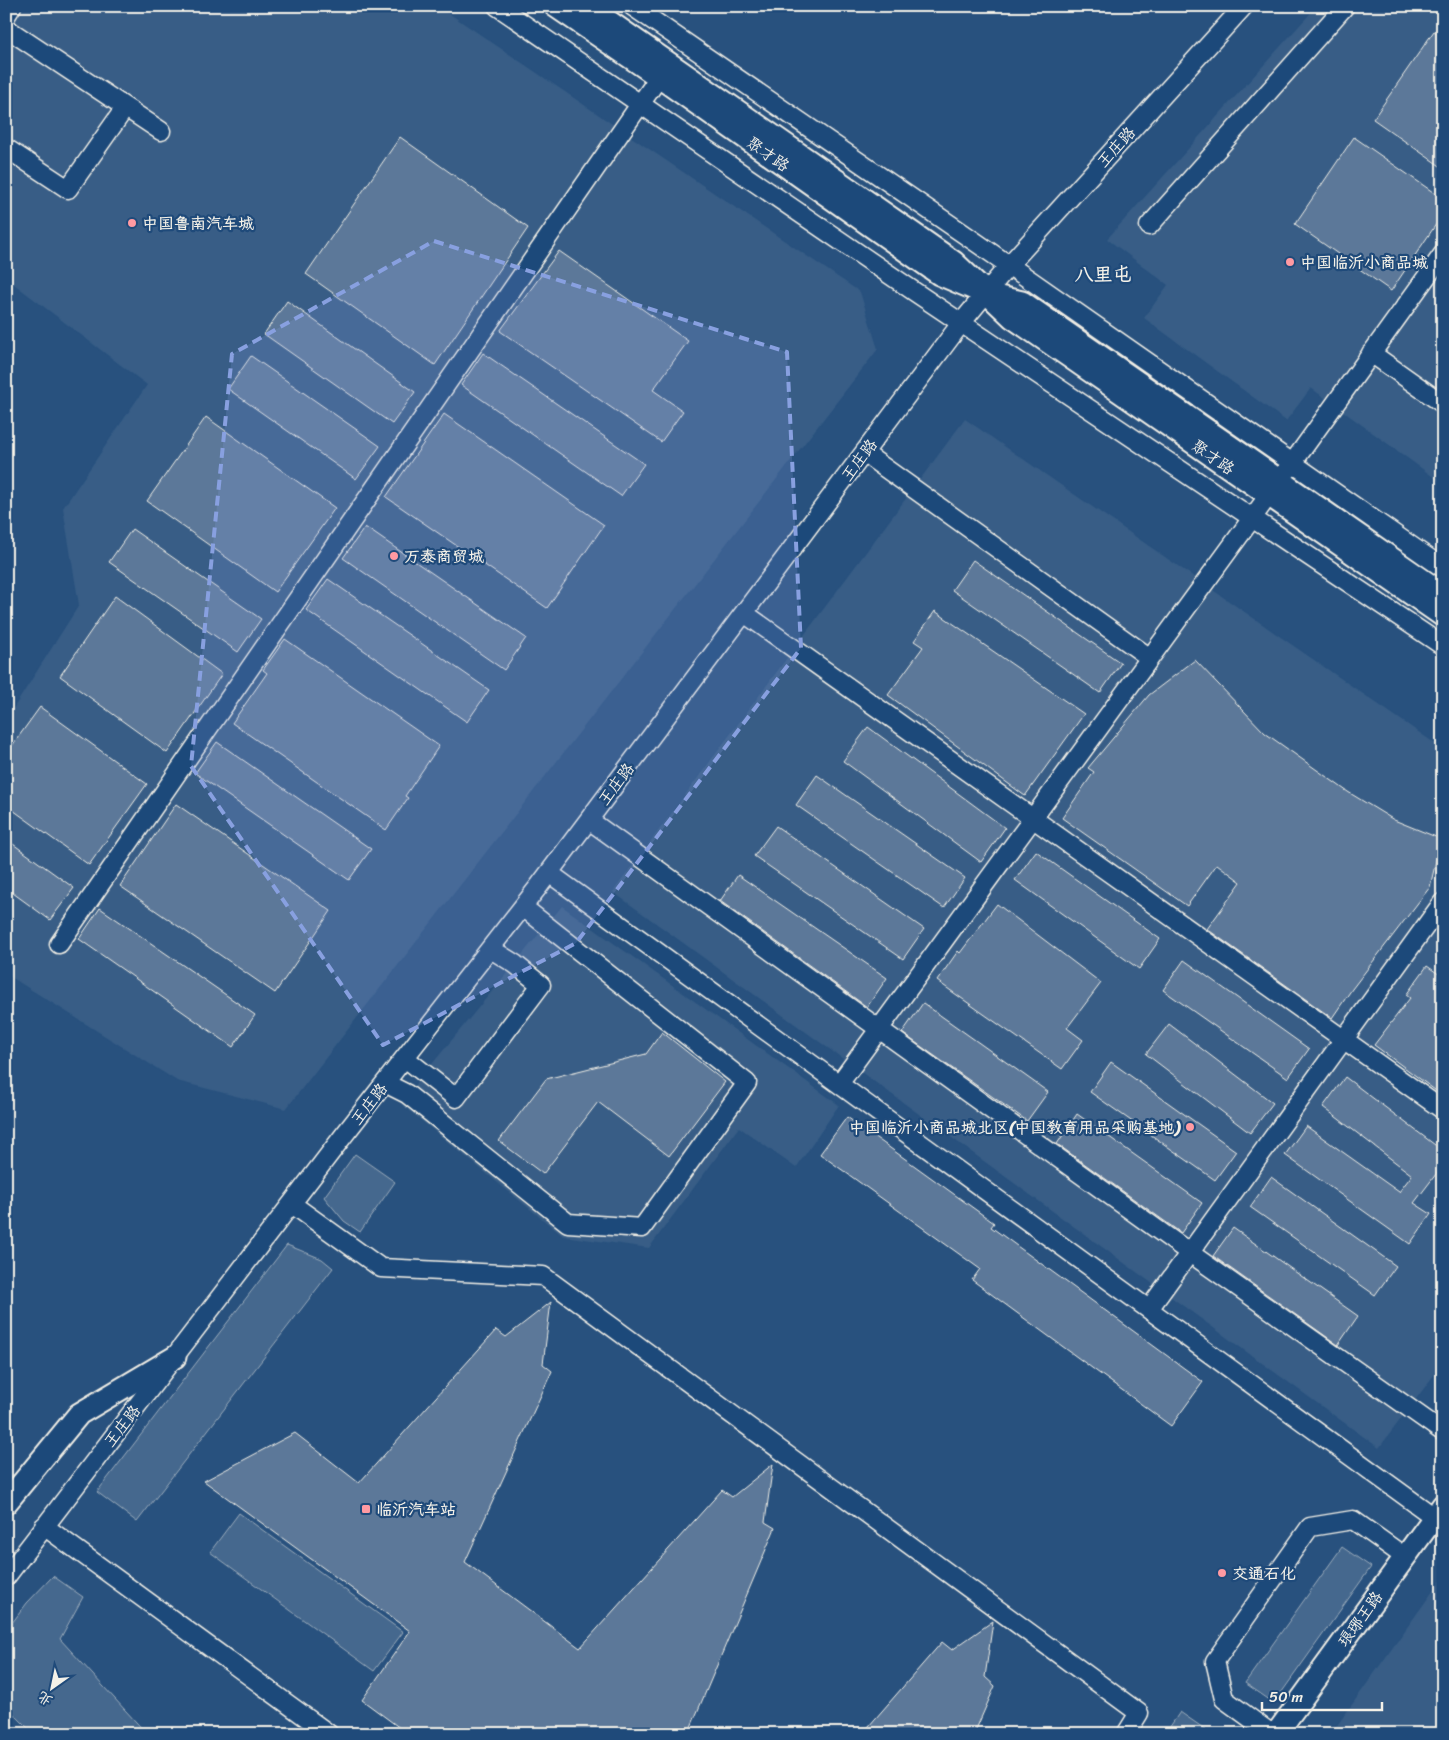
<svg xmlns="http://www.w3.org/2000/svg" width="1449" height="1740" font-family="Sriracha,'LXGW WenKai TC',sans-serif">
<rect width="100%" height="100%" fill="#28517e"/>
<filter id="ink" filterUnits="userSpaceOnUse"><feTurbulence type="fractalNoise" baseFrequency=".02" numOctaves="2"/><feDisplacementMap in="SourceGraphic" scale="10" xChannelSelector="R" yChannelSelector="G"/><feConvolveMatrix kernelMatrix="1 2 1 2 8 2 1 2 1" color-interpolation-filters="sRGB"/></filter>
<g filter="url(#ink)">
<path fill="#375d86" d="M6,6H438L860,292L878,349L286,1109L177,1081L6,974V720L79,605L63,508L147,385L6,278Z
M1317,6H1443V484L1311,388L1286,421L1144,318L1168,285L1107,239Z
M965,419L1443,749V1363L1379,1448L613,892Z
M562,906L839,1105L796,1168L739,1127L649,1248L563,1236L400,1103Z
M1443,1577V1734H1331Z"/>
<path fill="#45688e" stroke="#9cacbb" d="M355,1154L395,1182L360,1232L344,1221L324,1197Z
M287,1245L322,1259L333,1268L137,1522L97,1492Z
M239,1513L403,1632L374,1671L210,1552Z
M1342,1547L1371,1567L1274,1703L1245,1683Z
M53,1576L83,1597L60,1639L147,1734H34L11,1711L6,1703V1631L27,1603Z
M1180,1712L1212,1734H1165Z"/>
<path fill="#5b7899" stroke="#f4f1e8" d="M1434,31L1443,37V168L1373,119Z
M400,137L528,228L435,365L306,274Z
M1354,137L1443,199V214L1391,291L1295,224Z
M559,251L688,341L653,390L683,411L661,442L500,331Z
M287,301L415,392L392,424L264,334Z
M483,353L644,464L621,496L461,385Z
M251,356L380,446L356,479L228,389Z
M444,414L604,525L547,608L386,497Z
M206,417L335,508L275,592L147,501Z
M365,527L526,638L504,670L343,558Z
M132,529L261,619L238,652L109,562Z
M973,560L1121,663L1100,693L952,590Z
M328,579L489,690L467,722L306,610Z
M115,596L222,674L167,753L60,676Z
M935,611L1084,714L1025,796L888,695L923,647L914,641Z
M285,639L439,746L405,796L408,798L386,830L232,723L267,673L263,670Z
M1195,660L1265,733L1348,792L1394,820L1441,839L1430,887L1352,989L1332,1018L1207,929L1241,882L1217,864L1187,906L1062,818L1094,772L1088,768L1149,695Z
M40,707L147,784L89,865L6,805V754Z
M868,727L1005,828L981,862L843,761Z
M217,742L371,849L349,880L195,773Z
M817,775L965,878L944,908L796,805Z
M176,804L331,911L275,993L120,886Z
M776,826L924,929L903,959L754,856Z
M6,839L74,888L50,920L6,888Z
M1036,851L1160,939L1139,969L1015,880Z
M738,875L887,978L867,1007L720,901Z
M997,904L1101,983L1067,1028L1083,1040L1062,1069L937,981L958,951L960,953Z
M100,908L255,1015L233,1047L79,939Z
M1184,960L1309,1049L1288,1078L1163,990Z
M1427,966L1443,977V1096L1374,1045L1410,998L1406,995Z
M923,1003L1048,1092L1027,1121L902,1033Z
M1169,1024L1273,1103L1250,1133L1146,1054Z
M662,1032L725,1082L669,1156L598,1102L543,1174L499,1141L546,1079L646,1054Z
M1111,1062L1236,1151L1215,1180L1090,1092Z
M1345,1077L1443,1151V1165L1414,1203L1431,1214L1410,1244L1285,1155L1306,1126L1399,1192L1412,1175L1323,1107Z
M1077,1114L1202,1203L1181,1233L1057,1144Z
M847,1117L994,1223L991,1227L1203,1382L1171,1426L972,1280L980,1269L820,1154Z
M1271,1177L1396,1266L1375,1295L1250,1207Z
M1233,1228L1358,1316L1338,1345L1213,1256Z
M551,1302L543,1364L552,1371L465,1562L580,1648L722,1490L732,1497L773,1464L765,1522L775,1528L688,1734H408L362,1700L410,1631L204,1481L295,1433L359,1483L496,1330L506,1337Z
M993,1621L985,1677L995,1686L974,1734H862L942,1642L952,1650Z"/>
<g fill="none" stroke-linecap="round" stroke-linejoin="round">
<g stroke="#f4f1e8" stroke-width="21">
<path id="minor" d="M497,6L915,292L1443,646
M632,6L977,243L1443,568
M6,16L12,6
M6,28L161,131
M6,148L68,189L125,108
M1149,226L1345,6
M1371,353L1443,404
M864,453L1150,658
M1286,472L1443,254
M744,613L1443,1110
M589,820L1190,1253L1443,1432
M549,873L1434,1517
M59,944L659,77
M405,1058L456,1098L541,985L515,964L491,949
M385,1083L407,1094L568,1223L642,1228L747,1083L523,907
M839,1084L1269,495
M292,1204L381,1268L543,1276L1139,1713L1126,1734
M1149,1309L1443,902
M44,1526L329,1734
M6,1577L344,1135L539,886L962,322L1009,265L1244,6
M1272,1734L1224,1699L1215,1661L1310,1527L1353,1520L1405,1557"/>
</g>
<g stroke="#f4f1e8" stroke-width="25">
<path id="major" d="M555,6L659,77L939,274L986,294L1022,302L1443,594
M587,6L954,262L1012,317L1443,616
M6,1503L79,1414L175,1357
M1276,1734L1443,1505"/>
</g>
<use href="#minor" stroke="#1f4a7a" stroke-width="18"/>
<use href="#major" stroke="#1f4a7a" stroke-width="21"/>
</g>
</g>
<path fill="#88a0e0" fill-opacity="0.2" stroke="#88a0e0" stroke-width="4" stroke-dasharray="10 6" stroke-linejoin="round" d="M434,241L787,352L801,648L576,943L383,1045L191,766L232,354Z"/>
<g fill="#ff9aa2" stroke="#1f4a7a" stroke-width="2">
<circle cx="132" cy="223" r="5"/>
<circle cx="1290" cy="262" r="5"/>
<circle cx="394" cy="556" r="5"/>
<circle cx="1190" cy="1127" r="5"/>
<rect x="361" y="1504" width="10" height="10" rx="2.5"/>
<circle cx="1222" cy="1573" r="5"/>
</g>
<g text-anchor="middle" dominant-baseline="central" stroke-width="4.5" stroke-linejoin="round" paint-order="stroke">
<g font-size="16" fill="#f4f1e8" stroke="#1f4a7a">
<text transform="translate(1116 147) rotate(-48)">王庄路</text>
<text transform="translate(768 154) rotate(35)">聚才路</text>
<text transform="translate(1213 457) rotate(35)">聚才路</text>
<text transform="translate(859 460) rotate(-53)">王庄路</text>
<text transform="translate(616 784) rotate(-53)">王庄路</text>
<text transform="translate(369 1104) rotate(-52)">王庄路</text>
<text transform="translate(122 1426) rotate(-52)">王庄路</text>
<text transform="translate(1360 1619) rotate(-54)">琅琊王路</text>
</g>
<g font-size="16" font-weight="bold" fill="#f4f1e8" stroke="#1f4a7a" text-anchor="start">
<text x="142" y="223">中国鲁南汽车城</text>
<text x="1300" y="262">中国临沂小商品城</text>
<text x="404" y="556">万泰商贸城</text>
<text x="1180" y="1127" text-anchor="end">中国临沂小商品城北区(中国教育用品采购基地)</text>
<text x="376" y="1509">临沂汽车站</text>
<text x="1232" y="1573">交通石化</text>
</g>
<g font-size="19" font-weight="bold" fill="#f4f1e8" stroke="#1f4a7a">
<text x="1103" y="274">八里屯</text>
</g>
</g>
<rect width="1449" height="1740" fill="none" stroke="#1f4a7a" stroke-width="25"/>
<rect x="12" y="12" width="1424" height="1715" fill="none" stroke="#f4f1e8" stroke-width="2" filter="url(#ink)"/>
<g transform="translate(52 1688) rotate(213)" stroke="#1f4a7a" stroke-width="4" paint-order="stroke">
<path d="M0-4L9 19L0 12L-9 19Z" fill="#f4f1e8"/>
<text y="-8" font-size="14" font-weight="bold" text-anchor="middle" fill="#f4f1e8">北</text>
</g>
<path d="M1262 1702v8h120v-8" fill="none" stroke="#f4f1e8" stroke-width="2.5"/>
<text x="1269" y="1702" font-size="15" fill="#f4f1e8" stroke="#1f4a7a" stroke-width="4" paint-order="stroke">50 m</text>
</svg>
